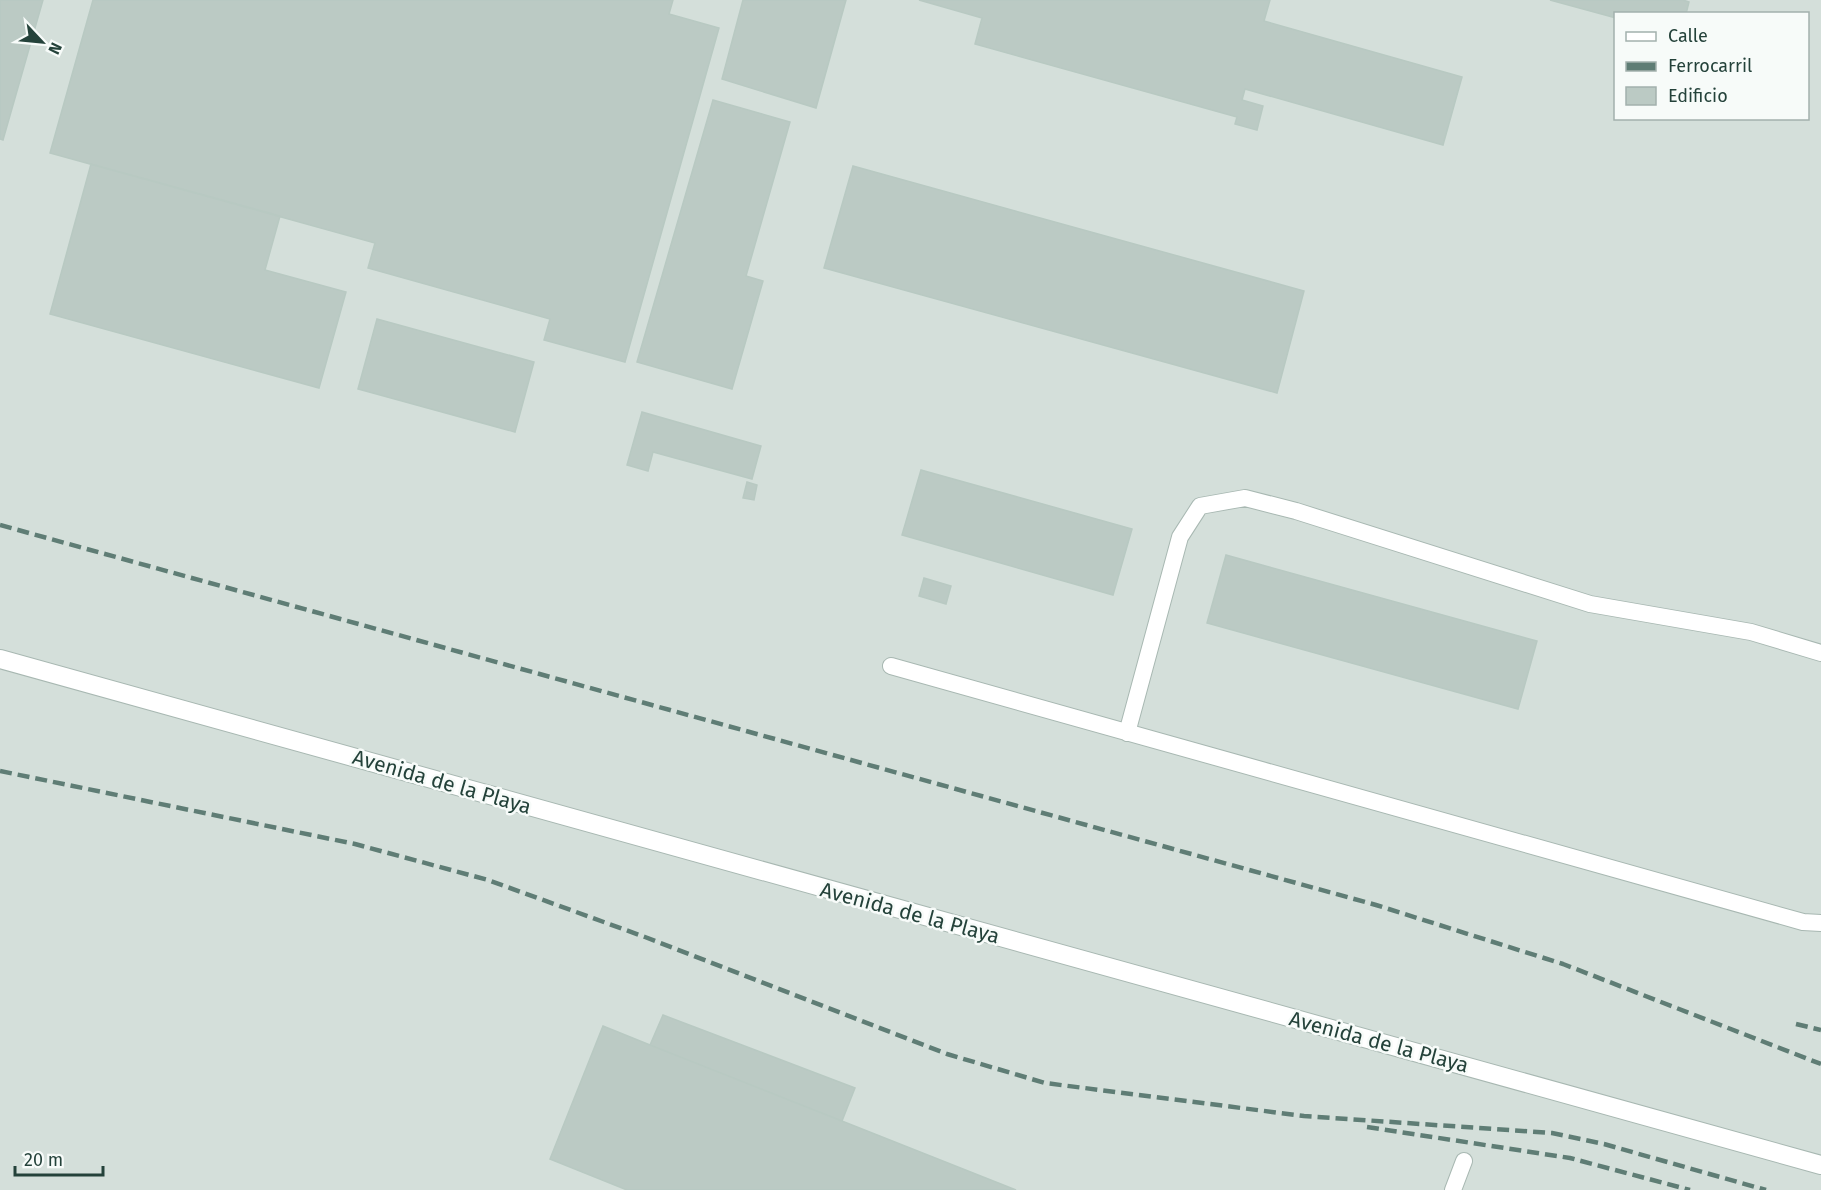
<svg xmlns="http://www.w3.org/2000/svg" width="1821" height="1190" font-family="'Fira Sans',sans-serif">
<rect width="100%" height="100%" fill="#e6efeb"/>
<path fill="#d4dfda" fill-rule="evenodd" d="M0,0H1821V1190H0ZM1616,14H1808V118H1616Z"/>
<path fill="#bbcac4" stroke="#b8c9c2" stroke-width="1.5" d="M0,0H43L3,140L0,139Z
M93,0H673L669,14L719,28L625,362L544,340L550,319L368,268L375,243L50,153Z
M743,0H846L816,108L722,79Z
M919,0H1270L1264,21L1462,77L1443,145L1245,89L1242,100L1263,106L1257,130L1235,124L1237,117L975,44L982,18Z
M1550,0H1683L1689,2L1686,14H1616V18Z
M713,100L790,122L746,276L763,281L732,389L637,362Z
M91,164L280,216L265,270L346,292L319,388L50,314Z
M853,166L1304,291L1277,393L824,268Z
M377,319L534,362L515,432L358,389Z
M642,412L761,446L752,479L653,452L648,471L627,465Z
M921,470L1132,529L1113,595L902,535Z
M747,482L757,485L754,500L743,498Z
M1226,555L1537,641L1518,709L1207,623Z
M924,578L951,586L946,604L919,596Z
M663,1015L855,1088L842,1121L650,1045Z
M603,1026L650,1045L1016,1190H627L550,1159Z"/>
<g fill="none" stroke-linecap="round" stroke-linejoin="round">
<g stroke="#a8b8b2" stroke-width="18">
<path id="lane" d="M891,666L1803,922L1821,923
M1127,733L1180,537L1200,506L1245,498L1296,511L1590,604L1751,632L1821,653
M1453,1190L1464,1161"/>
</g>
<g stroke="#a8b8b2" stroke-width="20">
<path id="street" d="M0,659L1821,1165"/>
</g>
<use href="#lane" stroke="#fff" stroke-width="16"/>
<use href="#street" stroke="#fff" stroke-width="18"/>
<path stroke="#5f7d75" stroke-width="4.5" stroke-dasharray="12 6" stroke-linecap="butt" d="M0,525L1376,905L1563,964L1821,1064
M0,771L355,844L488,880L645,937L947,1054L1045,1083L1304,1116L1552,1133L1604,1144L1766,1190
M1796,1024L1821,1030
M1367,1127L1570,1158L1690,1190"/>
</g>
<g text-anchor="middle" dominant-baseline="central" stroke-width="5" stroke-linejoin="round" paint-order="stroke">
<g font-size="21" fill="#24423a" stroke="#f7fbf9">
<text transform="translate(442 782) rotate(16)">Avenida de la Playa</text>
<text transform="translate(910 913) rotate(15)">Avenida de la Playa</text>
<text transform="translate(1379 1042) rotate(15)">Avenida de la Playa</text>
</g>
</g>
<rect x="1614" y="12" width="195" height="108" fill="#f7fbf9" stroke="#a3b1ad" stroke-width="1.5"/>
<rect x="1626" y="32" width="30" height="9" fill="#ffffff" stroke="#a3b1ad" stroke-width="1.5"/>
<text x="1668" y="42" font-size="18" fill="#24423a">Calle</text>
<rect x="1626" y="62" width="30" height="9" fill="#5f7d75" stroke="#a3b1ad" stroke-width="1.5"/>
<text x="1668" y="72" font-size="18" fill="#24423a">Ferrocarril</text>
<rect x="1626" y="87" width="30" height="18" fill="#bbcac4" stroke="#a3b1ad" stroke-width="1.5"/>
<text x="1668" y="102" font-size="18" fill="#24423a">Edificio</text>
<g transform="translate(42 42) rotate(116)" stroke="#f7fbf9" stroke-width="4.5" paint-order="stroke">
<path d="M0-4.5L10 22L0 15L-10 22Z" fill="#24423a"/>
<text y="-9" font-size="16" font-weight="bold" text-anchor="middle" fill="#24423a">N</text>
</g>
<path d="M15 1166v9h88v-9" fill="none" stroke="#24423a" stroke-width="3"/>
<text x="24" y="1166" font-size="18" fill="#24423a" stroke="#f7fbf9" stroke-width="4.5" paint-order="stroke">20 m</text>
</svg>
